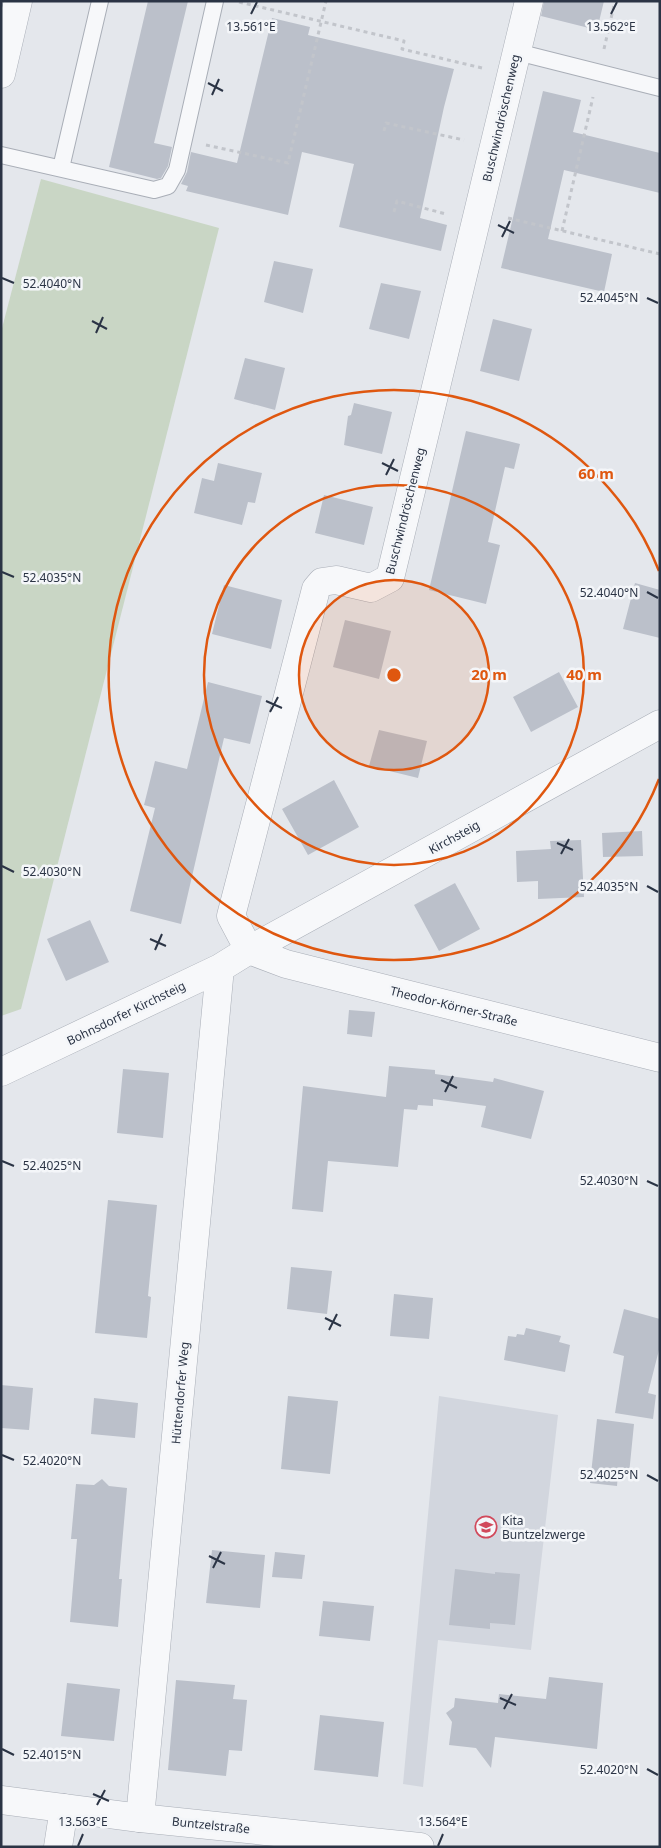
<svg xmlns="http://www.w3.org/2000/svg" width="661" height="1848" font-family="'Noto Sans',sans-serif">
<rect width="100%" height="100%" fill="#e4e7ec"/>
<path fill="#d2d6de" d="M439,1396L558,1415L531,1650L438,1640L423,1787L403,1784Z"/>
<path fill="#c9d6c5" d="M41,179L219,228L21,1009L1,1016V332Z"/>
<path fill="#bbc0ca" d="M148,1H188L154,143L172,147L168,166L161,178L157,179L109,167Z
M544,1H604L597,30L541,16Z
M272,18L310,27L308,35L454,69L444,107L420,218L447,225L441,251L339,227L354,164L302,152L288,215L186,191L188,186L181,184L187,172L191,152L237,163Z
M543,91L581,100L573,132L660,153V193L564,170L548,239L612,254L604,292L501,268Z
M274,261L313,269L303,313L264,302Z
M381,283L421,291L409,339L369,329Z
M493,319L532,329L519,381L480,371Z
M245,358L285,368L275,410L234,399Z
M354,403L392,412L382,454L344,445L348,416L351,415Z
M466,431L520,444L514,469L505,467L488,542L500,545L486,604L429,590Z
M218,463L262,473L255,503L248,502L242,525L194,513L202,478L214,481Z
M324,495L373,507L364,545L315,533Z
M635,583L660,590V638L623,629Z
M224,585L282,600L271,649L212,634Z
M345,620L391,631L379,679L333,667Z
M559,672L578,707L531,732L513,697Z
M208,682L262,696L250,744L224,738L181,924L130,911L155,808L144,805L155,761L187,769Z
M379,730L427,741L418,778L369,766Z
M334,780L359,827L308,855L282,809Z
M642,831L643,856L603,857L602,833Z
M581,840L584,897L538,899V881L517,882L516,851L551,849L550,841Z
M455,883L480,929L439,951L414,905Z
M90,920L109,962L66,981L47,939Z
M349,1010L375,1012L372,1037L347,1034Z
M389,1066L435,1070V1074L493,1082L494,1078L544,1091L531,1139L481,1127L486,1106L433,1099V1106L418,1105L417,1110L404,1109L398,1167L328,1161L323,1212L292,1209L303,1086L386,1097Z
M123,1069L169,1073L163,1138L117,1133Z
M108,1200L157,1205L148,1296L151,1297L147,1338L95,1333Z
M291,1267L332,1271L327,1314L287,1309Z
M394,1294L433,1298L429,1339L390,1336Z
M624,1309L660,1319V1346L648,1393L656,1395L653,1419L615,1413L624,1356L613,1353Z
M526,1328L561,1336L559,1342L570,1345L565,1372L504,1360L508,1336L516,1337L517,1334L524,1335Z
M1,1385L33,1388L29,1430L1,1428Z
M288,1396L338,1401L330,1474L281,1469Z
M94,1398L138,1403L135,1438L91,1434Z
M597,1419L634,1424L629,1474L618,1473L617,1486L590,1483Z
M102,1479L109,1486L127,1488L119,1579H122L118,1627L70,1622L77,1539H71L76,1484L94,1485Z
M212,1550L265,1555L260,1608L206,1603Z
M275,1552L305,1555L302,1579L272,1577Z
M455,1569L495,1574V1572L520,1574L515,1625L490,1623V1629L449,1625Z
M323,1601L374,1606L370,1641L319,1636Z
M549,1677L603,1683L597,1749L495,1737L491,1768L476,1748L449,1745L452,1722L446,1713L454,1707L455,1698L498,1703L499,1694L546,1699Z
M176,1680L235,1685L233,1699L247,1700L242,1751L229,1750L226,1776L168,1770Z
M67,1683L120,1689L114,1741L61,1736Z
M320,1715L384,1722L378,1777L314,1770Z"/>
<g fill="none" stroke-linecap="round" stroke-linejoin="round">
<g stroke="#a9aeb7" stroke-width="18">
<path id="service" d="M517,52L660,88
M1,155L154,190L168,186L177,170L215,1
M61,168L100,1"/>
</g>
<g stroke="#a9aeb7" stroke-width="29">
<path id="minor" d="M1,74L18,1
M249,950L231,916L316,589L322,582L336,580L371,588L390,578L529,1
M249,950L286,964L660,1058
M1,1072L220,968L249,950L660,724
M140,1818L220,968
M58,1847L64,1808"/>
</g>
<g stroke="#a9aeb7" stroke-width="29">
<path id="tertiary" d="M1,1800L140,1818L420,1847"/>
</g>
<path stroke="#c2c5cb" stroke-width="3" stroke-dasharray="4 4" stroke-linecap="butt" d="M239,2L404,41L402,49L482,68
M604,49L615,1
M384,131L386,123L464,140
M206,145L288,163L326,1
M394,212L397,201L446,214
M508,218L660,254
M562,231L593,97"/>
<use href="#service" stroke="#f7f8fa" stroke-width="16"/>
<use href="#minor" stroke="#f7f8fa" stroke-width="28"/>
<use href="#tertiary" stroke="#f7f8fa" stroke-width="28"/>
</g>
<path fill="none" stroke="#2b3445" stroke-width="2" d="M251,14L257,2M611,14L617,2M208,83L223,91M212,95L219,79M498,225L514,233M502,237L510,221M2,278L14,283M647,298L658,303M92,321L107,329M96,333L103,317M382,463L398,471M386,475L394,459M2,572L14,577M647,592L658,598M266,701L282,708M270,712L278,697M557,843L573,850M561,854L569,839M2,866L14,872M647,886L658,892M150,939L166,946M155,950L162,934M441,1080L457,1088M445,1092L453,1076M2,1161L14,1166M647,1181L658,1186M325,1318L341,1326M329,1330L337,1314M2,1455L14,1460M647,1475L658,1481M209,1556L225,1564M213,1568L221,1552M500,1698L516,1705M504,1709L512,1694M2,1749L14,1755M647,1769L658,1775M93,1794L109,1801M97,1805L105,1790M78,1846L83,1834M438,1846L443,1834"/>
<circle cx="394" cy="675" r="95" fill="#df570f" fill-opacity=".12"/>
<g fill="none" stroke="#df570f" stroke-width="2.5">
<circle cx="394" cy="675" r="95"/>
<circle cx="394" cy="675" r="190"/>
<path d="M659 779A285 285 0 1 1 659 571"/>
</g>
<defs>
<g id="school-ring" transform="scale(1.125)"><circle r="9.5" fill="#f4f6f9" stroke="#d1495b" stroke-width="1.5"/><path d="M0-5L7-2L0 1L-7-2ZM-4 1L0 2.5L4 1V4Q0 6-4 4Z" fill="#d1495b"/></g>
</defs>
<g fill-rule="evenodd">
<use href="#school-ring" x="486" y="1527"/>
</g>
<g text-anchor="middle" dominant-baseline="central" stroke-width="5" stroke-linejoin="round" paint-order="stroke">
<g font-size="12" fill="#2b3445" stroke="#f4f6f9">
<text transform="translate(501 118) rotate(-77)">Buschwindröschenweg</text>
<text transform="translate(405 511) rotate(-76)">Buschwindröschenweg</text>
<text transform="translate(454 837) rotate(-29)">Kirchsteig</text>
<text transform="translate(454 1006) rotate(14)">Theodor-Körner-Straße</text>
<text transform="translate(126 1013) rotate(-26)">Bohnsdorfer Kirchsteig</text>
<text transform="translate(180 1393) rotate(-85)">Hüttendorfer Weg</text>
<text transform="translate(211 1825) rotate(6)">Buntzelstraße</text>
</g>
<g font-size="12" fill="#2b3445" stroke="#f4f6f9" text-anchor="start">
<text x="502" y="1520">Kita<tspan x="502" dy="14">Buntzelzwerge</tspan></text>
</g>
</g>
<g font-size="12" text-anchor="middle" fill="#2b3445" stroke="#f4f6f9" stroke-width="5" stroke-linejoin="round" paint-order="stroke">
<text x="251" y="31">13.561°E</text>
<text x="611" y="31">13.562°E</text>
<text x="52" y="288">52.4040°N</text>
<text x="609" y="302">52.4045°N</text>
<text x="52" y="582">52.4035°N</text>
<text x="609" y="597">52.4040°N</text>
<text x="52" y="876">52.4030°N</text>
<text x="609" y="891">52.4035°N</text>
<text x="52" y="1170">52.4025°N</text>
<text x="609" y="1185">52.4030°N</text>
<text x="52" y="1465">52.4020°N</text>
<text x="609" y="1479">52.4025°N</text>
<text x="52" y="1759">52.4015°N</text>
<text x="609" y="1774">52.4020°N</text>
<text x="83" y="1826">13.563°E</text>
<text x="443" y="1826">13.564°E</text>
</g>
<circle cx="394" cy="675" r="8" fill="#df570f" stroke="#f4f6f9" stroke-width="2.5"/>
<g font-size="15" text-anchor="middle" font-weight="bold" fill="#df570f" stroke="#f4f6f9" stroke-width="5" stroke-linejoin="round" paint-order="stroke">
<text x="596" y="479">60 m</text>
<text x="489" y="680">20 m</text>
<text x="584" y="680">40 m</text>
</g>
<rect width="661" height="1848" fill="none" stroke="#2b3445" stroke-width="5"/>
</svg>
